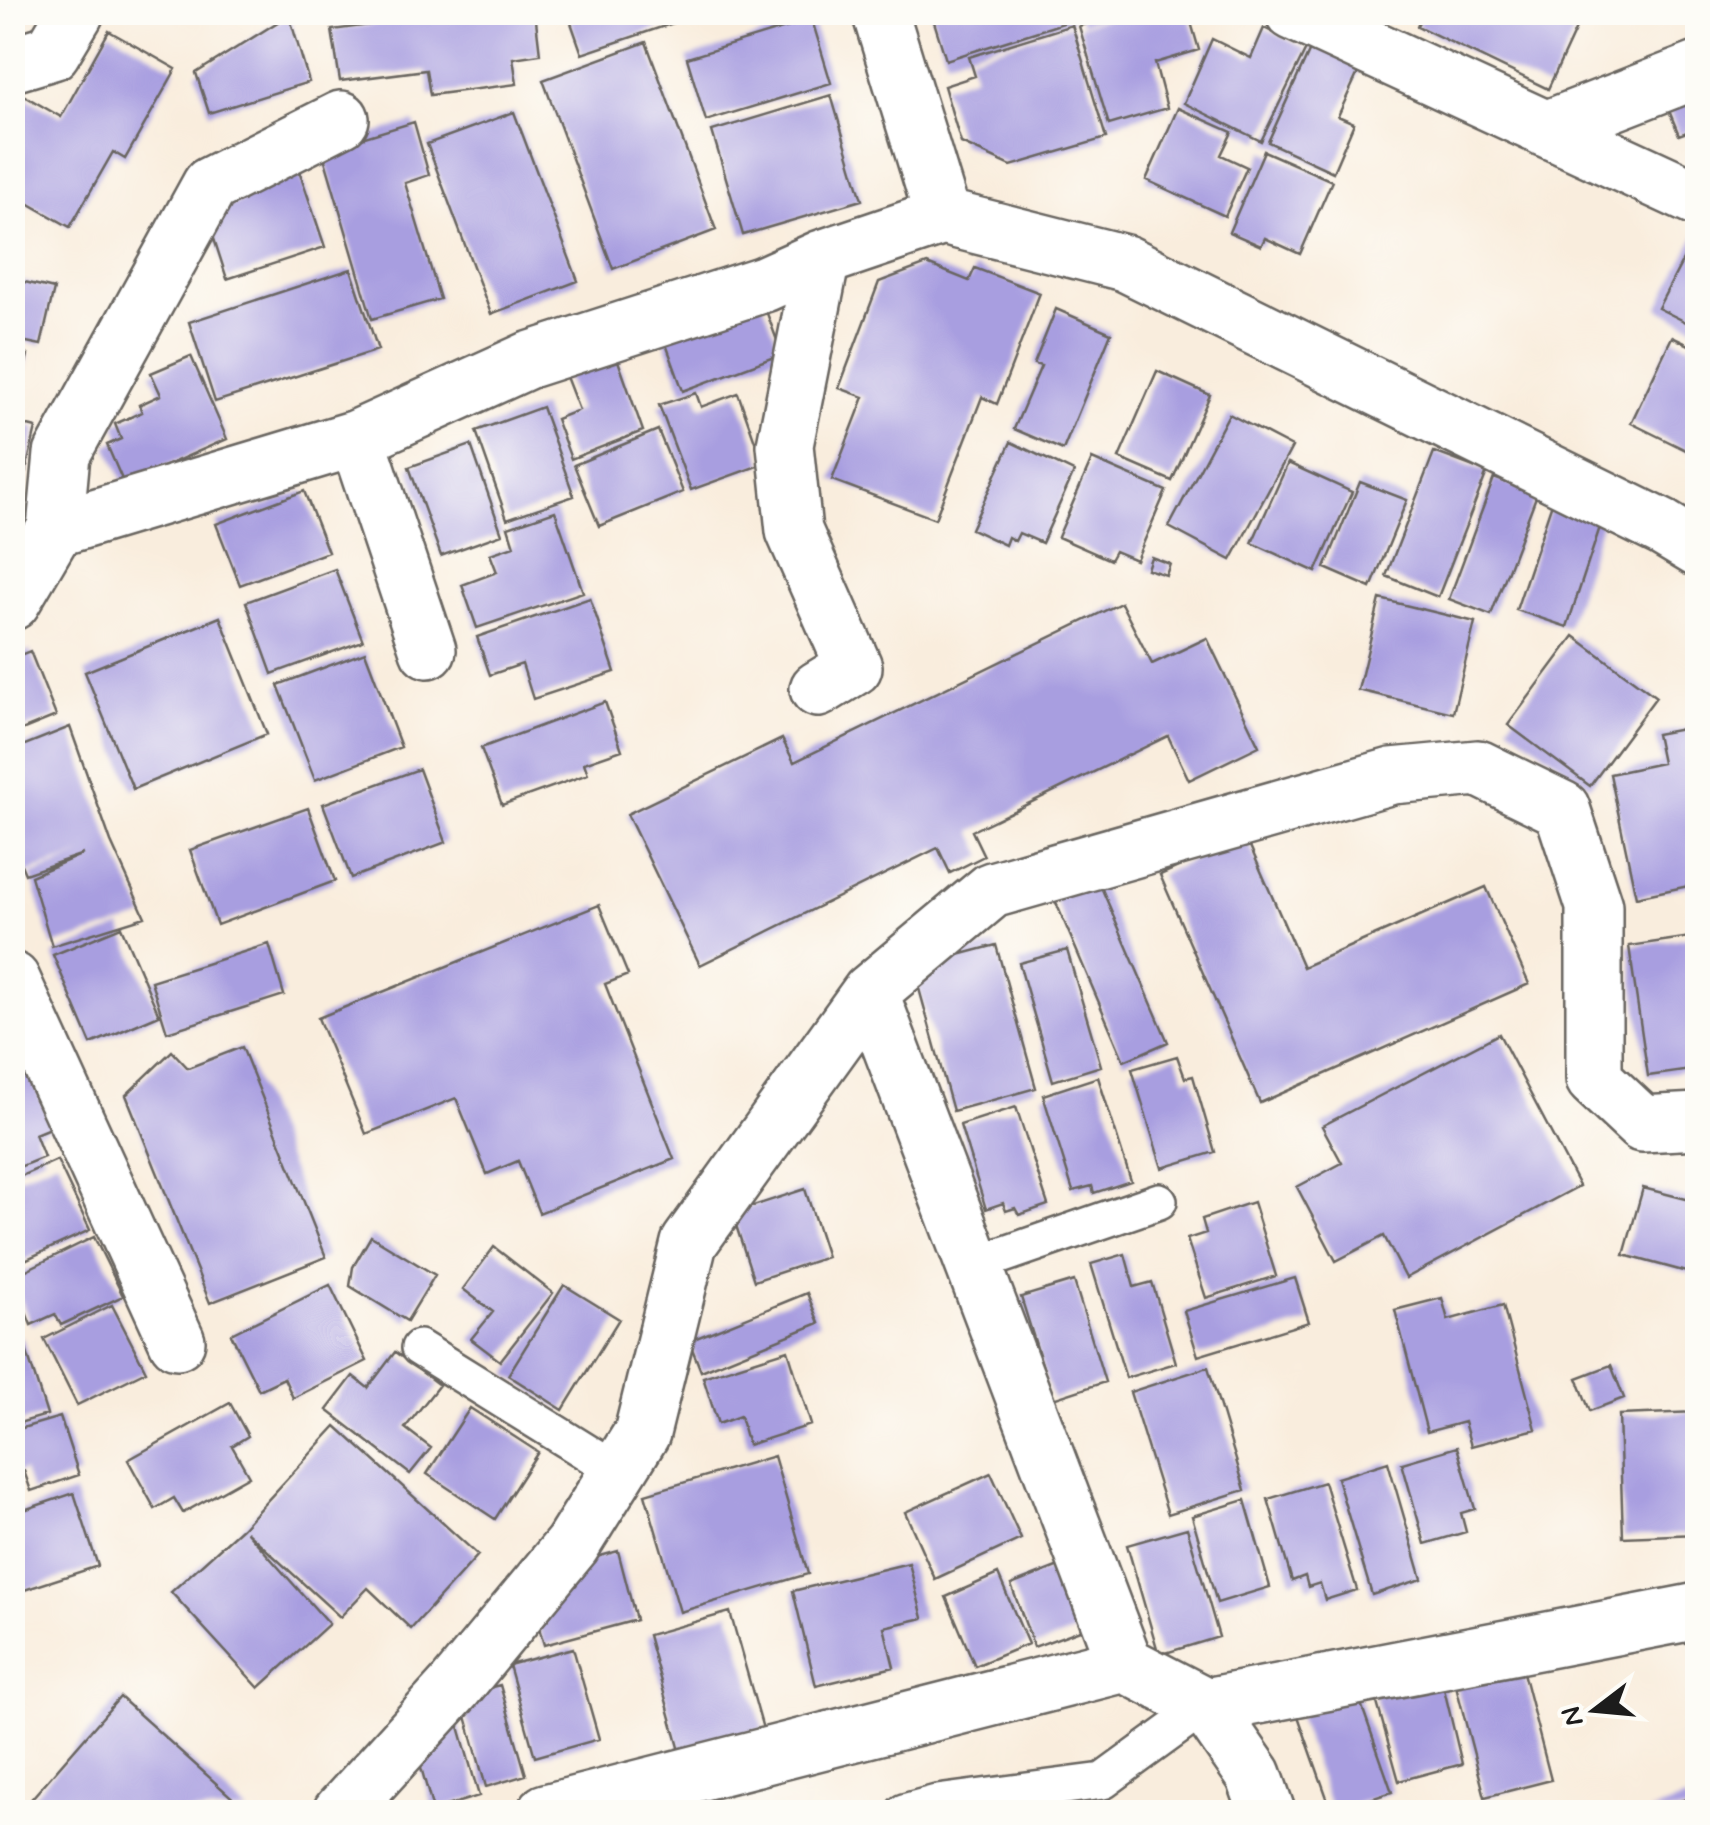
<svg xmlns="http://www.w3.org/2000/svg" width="1710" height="1825" font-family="Mynerve,sans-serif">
<rect width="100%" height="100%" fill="#fdfcf7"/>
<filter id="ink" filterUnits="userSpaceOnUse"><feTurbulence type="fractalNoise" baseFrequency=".01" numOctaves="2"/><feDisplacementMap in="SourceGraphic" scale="20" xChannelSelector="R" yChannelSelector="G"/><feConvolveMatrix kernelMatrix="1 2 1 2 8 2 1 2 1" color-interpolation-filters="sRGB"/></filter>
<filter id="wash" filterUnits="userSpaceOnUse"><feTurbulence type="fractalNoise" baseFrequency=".0048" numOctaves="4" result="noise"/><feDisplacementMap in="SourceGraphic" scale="40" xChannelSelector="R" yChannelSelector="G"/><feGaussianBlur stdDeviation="2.25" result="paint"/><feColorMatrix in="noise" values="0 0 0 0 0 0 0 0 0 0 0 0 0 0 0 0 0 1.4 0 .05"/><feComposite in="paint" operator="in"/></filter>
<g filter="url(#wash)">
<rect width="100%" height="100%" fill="#f9eddd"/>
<g id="blocks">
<path fill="#a89ee0" d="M466,12H535L540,54L513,58L517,84L430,95L426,70L340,81L332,30Z
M584,12H703V13L582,54L569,17Z
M931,12H1071L1073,20L946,60Z
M1077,12H1114V13L1081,24Z
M1127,12H1188L1199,50L1155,63L1167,108L1109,125L1079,26Z
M1423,12H1558L1578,24L1548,89L1417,26Z
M1586,12H1622V13L1590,24Z
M289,15L309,82L209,113L196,73Z
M812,20L831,83L706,121L687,58Z
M1072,25L1106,138L1011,166L961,143L944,86L975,76L969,57Z
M1264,28L1306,49L1261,141L1184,103L1212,39L1251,58Z
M109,31L176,69L125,159L113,152L70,227L12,194V113L23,95L61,117Z
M646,42L716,230L613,269L543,80Z
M1313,43L1362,64L1338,116L1354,123L1333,172L1268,142Z
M1698,83V128L1679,135L1663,96Z
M831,95L862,200L743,235L712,131Z
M1178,108L1232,132L1221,155L1247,167L1225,216L1146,180Z
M514,112L578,281L491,314L427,144Z
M414,122L429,175L405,183L440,299L372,319L322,150Z
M1264,151L1332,181L1300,254L1265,238L1261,246L1229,232Z
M298,167L325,247L227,279L206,214L243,201L237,187Z
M1698,231V328L1658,308Z
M927,264L969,281L975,268L1040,293L997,404L982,397L935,519L832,480L864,397L839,388L879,282Z
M351,269L378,350L215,402L189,322Z
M12,279L54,289L41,345L12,339Z
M761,297L782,354L683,391L662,333Z
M1056,309L1111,333L1063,450L1014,429L1041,366L1034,364Z
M1672,337L1698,349V456L1631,423Z
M12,351L28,355L14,411H12Z
M616,355L643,431L571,459L556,419L579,410L565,374Z
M191,356L227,439L124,484L107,445L121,439L115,424L142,412L139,405L161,395L151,373Z
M1157,371L1210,395L1172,481L1119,458Z
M696,393L701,407L738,393L763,464L691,490L659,405Z
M542,407L574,496L507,519L476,431Z
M1229,414L1292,447L1231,560L1169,527Z
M12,422L36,428L21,491L12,488Z
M658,430L683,492L599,526L574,465Z
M1011,442L1074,472L1042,543L1019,533L1015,541L1008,537L1005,545L971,529Z
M471,445L502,534L441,556L409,467Z
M1434,452L1487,472L1438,597L1386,576Z
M1092,459L1166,491L1136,560L1115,551L1110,560L1058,537Z
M1288,463L1352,492L1316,572L1252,543Z
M1494,478L1537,494L1491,615L1449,599Z
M1360,482L1407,500L1371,588L1325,568Z
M304,491L328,552L240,585L216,524Z
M1552,503L1602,521L1567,627L1516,610Z
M555,511L583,592L477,628L462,585L497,572L490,554L514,546L508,527Z
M1151,557L1170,564L1166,575L1147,569Z
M335,569L363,641L272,674L246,602Z
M590,598L615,672L533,699L522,664L490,675L477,637Z
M1380,599L1475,622L1453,713L1358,690Z
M1121,603L1152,664L1207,638L1259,746L1189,780L1168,736L972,831L984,856L950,873L938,848L700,965L627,814L782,739L794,762Z
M220,617L267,734L133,789L85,672Z
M1574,636L1656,697L1590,786L1508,725Z
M30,651L56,716L12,734V658Z
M365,652L401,747L315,780L278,685Z
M605,702L622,750L584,763L588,774L502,805L481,748Z
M1698,726V884L1636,897L1610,774L1662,763L1656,734Z
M70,727L111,842L145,917L52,946L31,876L83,854L25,874L12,843V750Z
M419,769L446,842L351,878L323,804Z
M308,808L335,881L217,925L190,850Z
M1246,837L1303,967L1486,887L1529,984L1260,1103L1160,875Z
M1095,873L1168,1042L1124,1061L1051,891Z
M599,905L628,975L605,984L674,1159L539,1213L518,1161L487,1174L456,1098L366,1134L318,1018Z
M121,927L159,1015L91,1044L53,955Z
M1698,936V1069L1648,1076L1629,946Z
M269,944L284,995L167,1032L151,981Z
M996,945L1036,1088L953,1111L913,967Z
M1067,950L1101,1066L1053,1081L1019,963Z
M1499,1034L1579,1186L1406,1278L1384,1236L1336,1261L1297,1187L1342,1163L1322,1126Z
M242,1047L326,1257L210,1303L126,1095L172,1051L188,1068Z
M1177,1056L1185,1078L1193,1076L1215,1152L1162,1168L1132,1069Z
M25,1060L52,1127L35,1134L44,1157L12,1170V1065Z
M1098,1077L1131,1181L1094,1193L1092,1186L1073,1191L1043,1095Z
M1016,1107L1048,1205L1019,1215L1015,1208L1006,1211L1003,1203L986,1209L960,1125Z
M57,1160L90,1230L14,1265L12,1180Z
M1643,1188L1698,1202V1275L1624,1255Z
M805,1189L827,1257L754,1281L732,1213Z
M1253,1202L1276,1276L1206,1298L1187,1239L1206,1233L1202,1219Z
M371,1236L435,1275L407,1321L350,1286L353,1267Z
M94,1237L123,1296L61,1325L55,1314L31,1325L12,1277Z
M494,1247L553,1293L500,1361L471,1339L493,1312L463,1289Z
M1125,1254L1134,1287L1152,1282L1176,1363L1126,1378L1091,1264Z
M1295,1278L1309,1322L1198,1356L1184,1311Z
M1074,1281L1105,1382L1053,1399L1021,1297Z
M330,1285L367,1361L293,1398L284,1378L259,1390L231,1334Z
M564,1285L619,1319L563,1410L508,1375Z
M807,1293L819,1323L701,1371L689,1341Z
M1442,1298L1448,1320L1503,1305L1536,1429L1471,1446L1464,1422L1427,1432L1395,1310Z
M112,1305L146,1371L77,1405L44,1339Z
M22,1337L47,1415L12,1425V1340Z
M788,1350L811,1425L748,1445L740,1416L718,1424L703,1377Z
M395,1352L439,1385L405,1428L431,1448L410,1474L327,1410L353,1376L368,1388Z
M1611,1365L1624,1398L1590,1411L1577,1378Z
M1208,1367L1245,1490L1168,1514L1130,1392Z
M230,1403L248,1436L232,1446L249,1476L183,1513L174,1498L155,1509L128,1460Z
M470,1408L538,1452L495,1519L427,1474Z
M1698,1412V1534L1623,1537L1619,1415Z
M60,1417L79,1475L31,1491L24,1471L12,1474V1431Z
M336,1426L478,1555L411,1629L368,1588L340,1617L246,1531L329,1624L259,1688L171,1592L242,1528Z
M1457,1447L1475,1509L1461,1513L1466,1532L1425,1544L1402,1463Z
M774,1456L808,1574L680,1612L645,1494Z
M1388,1462L1422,1579L1372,1595L1337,1478Z
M991,1473L1021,1539L935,1579L905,1512Z
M1324,1482L1357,1590L1325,1600L1320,1583L1308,1587L1305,1576L1292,1581L1268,1499Z
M74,1493L98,1566L12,1594V1514Z
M1245,1500L1270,1587L1217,1603L1192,1516Z
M1187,1528L1219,1637L1159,1655L1127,1545Z
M618,1551L636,1620L544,1645L532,1603L557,1568Z
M909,1563L923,1618L884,1627L894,1667L816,1686L793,1591Z
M1059,1566L1083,1629L1034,1647L1011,1585Z
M998,1574L1028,1644L975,1666L946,1597Z
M730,1612L763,1729L680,1751L648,1635Z
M573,1648L599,1739L535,1757L509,1665Z
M1519,1657L1551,1780L1485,1797L1453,1674Z
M1440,1672L1462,1764L1399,1781L1374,1692Z
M500,1685L526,1775L486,1787L460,1695Z
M1358,1695L1392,1792L1332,1812L1298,1716Z
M120,1697L248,1812H20Z
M458,1723L479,1796L433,1810L417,1753Z
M1686,1799L1691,1812H1648Z"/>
</g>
</g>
<g filter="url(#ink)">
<use href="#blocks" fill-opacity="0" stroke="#696560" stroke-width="2.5"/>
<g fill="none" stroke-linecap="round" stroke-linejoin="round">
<g stroke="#696560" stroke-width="40">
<path id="lane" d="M974,1265L1159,1201
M419,1348L617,1471
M904,1812L937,1803L1103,1781L1206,1706"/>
</g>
<g stroke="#696560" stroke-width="60">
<path id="street" d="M880,12L943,217L1125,263L1663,528L1698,549
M1293,12L1698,199
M12,64L52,52L76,12
M1546,129L1698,70
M357,438L428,650
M55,529L62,454L210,185L341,119
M12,602L55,529L357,438L529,360L764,284L822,258L943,217
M818,689L854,667L794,531L785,445L822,258
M12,980L177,1341
M870,992L1125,1664L1206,1706L1254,1775L1267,1812
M1206,1706L1698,1611
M341,1812L454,1688L572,1545L642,1433L689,1243L870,992L992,890L1392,776L1478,768L1562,809L1594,906V1079L1642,1124L1698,1121
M546,1812L1125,1664"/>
</g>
<use href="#lane" stroke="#fff" stroke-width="35"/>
<use href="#street" stroke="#fff" stroke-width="55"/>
</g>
</g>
<rect width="1710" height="1825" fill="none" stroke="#fdfcf7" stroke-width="50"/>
<g transform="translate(1595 1710) rotate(254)" stroke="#fdfcf7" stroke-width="8" paint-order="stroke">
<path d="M0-8L18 38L0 25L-18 38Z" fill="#1c1c1c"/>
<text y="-15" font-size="28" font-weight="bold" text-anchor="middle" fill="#1c1c1c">N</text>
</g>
</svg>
